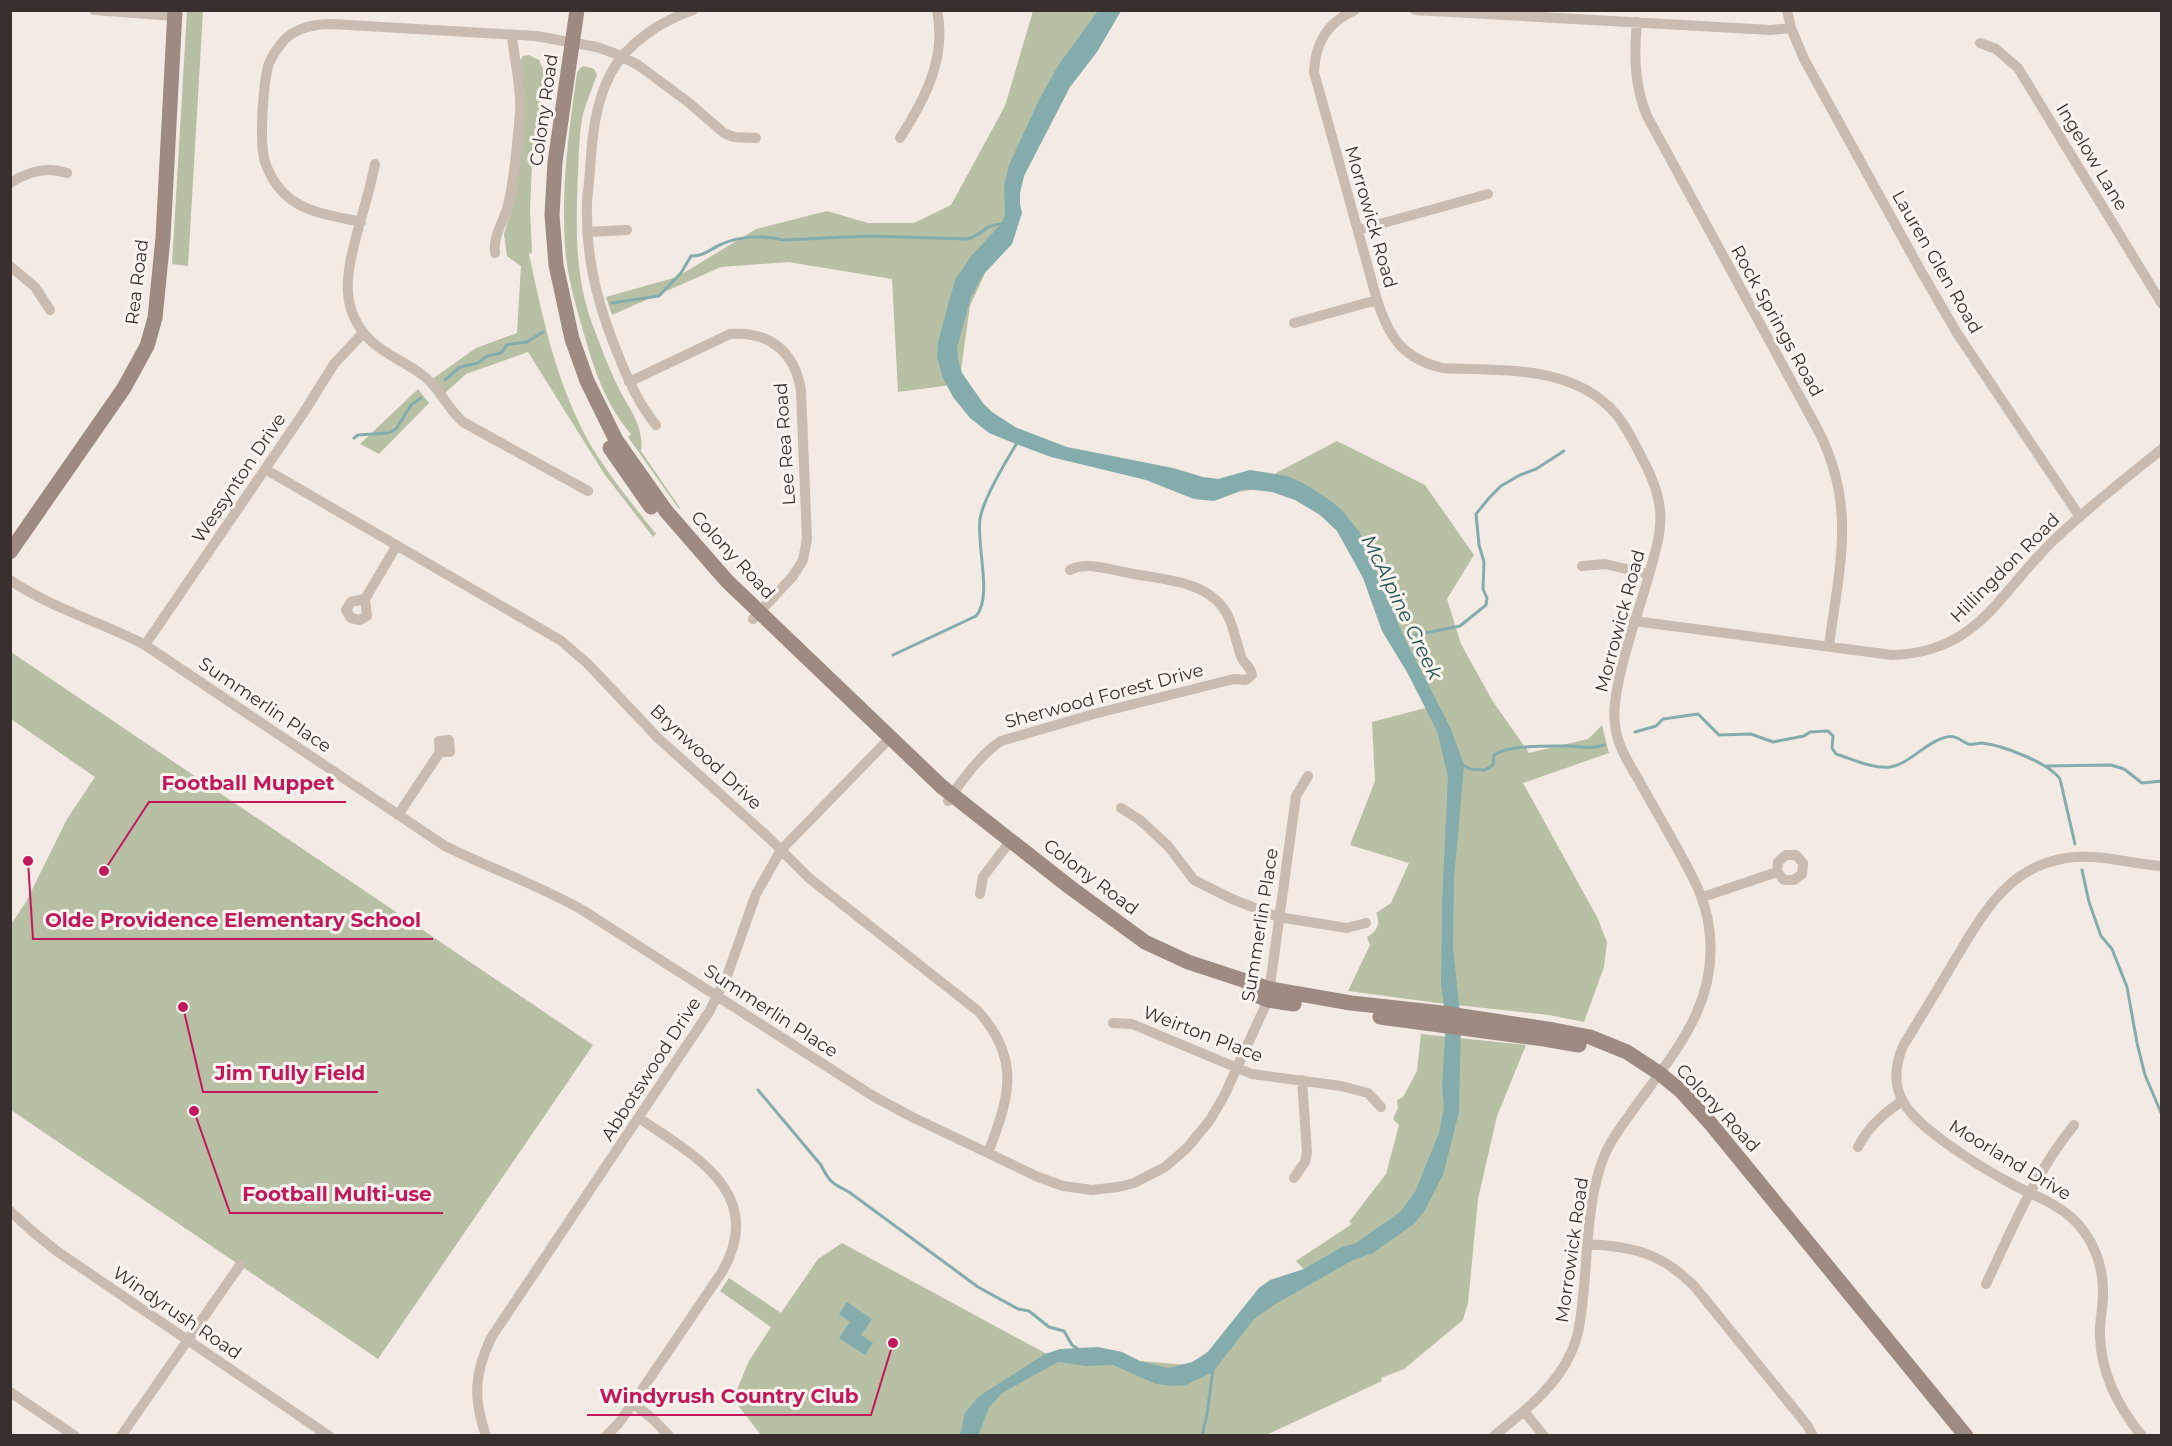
<svg xmlns="http://www.w3.org/2000/svg" width="2172" height="1446" font-family="Montserrat,sans-serif">
<rect width="100%" height="100%" fill="#f2eae3"/>
<path fill="#b7c0a4" d="M187,11H203L188,266L172,264Z
M1033,11H1103L1026,153L1004,232L970,306L959,384L898,392L892,279L788,262L721,267L612,315L606,297L677,277L756,229L827,211L868,223H914L951,205L1005,106Z
M529,55L539,60L544,71L532,165L530,209L532,253L529,254C544,324 559,396 598,457C616,484 636,509 656,534L653,537L605,475L528,352L466,374L443,395L431,380L476,348L517,333L521,266L507,256L504,234L513,205L519,62L523,56Z
M584,66L594,69L597,75C592,88 587,101 583,114C579,133 579,153 578,173C576,224 574,276 593,326C601,347 609,369 619,389C630,410 644,426 641,451L680,508L679,509L628,437L631,434C609,409 596,376 587,344C578,313 567,279 565,246C561,187 569,131 577,73L580,68Z
M418,389L429,403L379,454L360,444Z
M1337,441L1425,485L1474,555L1447,599L1461,644L1492,700L1529,753L1588,739L1602,725L1609,753L1523,783L1597,917L1607,942L1604,967L1584,1022L1549,1015L1438,1003L1348,991L1370,945L1367,937C1377,931 1381,924 1376,913L1391,903L1409,863L1350,845L1375,781L1372,722L1429,707L1344,520L1279,485L1240,492Z
M11,652L593,1045L378,1359L11,1110V924L26,902L67,819L95,777L11,719Z
M1421,1034L1526,1045L1497,1116L1478,1199L1468,1303L1463,1320L1404,1369L1381,1378L1382,1381L1266,1435H761L733,1399L749,1361L771,1327L720,1291L729,1278L781,1313L818,1259L842,1243L1056,1359L1078,1356L1189,1365L1311,1277L1296,1261L1352,1224L1349,1222L1386,1174L1399,1125L1393,1119L1398,1108L1397,1100L1403,1097L1417,1071Z"/>
<path fill="#84acac" d="M1098,11H1121L1097,52L1070,87L1024,176L1020,193V204L1022,213L1012,244L982,276L971,297L957,348L958,360L962,373L983,403L992,412L1015,427L1067,447L1173,468L1203,477L1218,479L1250,470L1287,476L1301,482L1327,498L1343,511L1360,533L1405,639L1450,727L1464,765L1454,879L1453,948L1461,1022L1459,1112L1443,1175L1425,1210L1415,1223L1373,1253L1353,1260L1274,1305L1254,1319L1213,1372L1186,1385L1172,1386L1156,1384L1113,1365L1087,1366L1058,1362L1002,1393L989,1408L978,1436L960,1435L965,1413L978,1397L1045,1354L1060,1349L1098,1347L1122,1352L1140,1361L1168,1368L1192,1362L1206,1354L1259,1288L1270,1280L1304,1269L1340,1248L1356,1243L1400,1212L1415,1192L1439,1133L1444,1108L1442,1087L1446,1021L1441,984L1442,903L1448,777L1437,731L1407,672L1382,631L1363,578L1337,531L1320,515L1295,500L1272,492L1246,489L1214,501L1194,499L1146,480L1051,457L1016,444L989,433L970,418L953,397L943,378L937,357L938,342L955,280L972,255L1001,224L1005,215L1004,187L1009,165L1039,100L1059,64Z
M847,1302L872,1319L861,1335L873,1343L865,1355L839,1338L850,1322L839,1314Z"/>
<g fill="none" stroke-linecap="round" stroke-linejoin="round">
<path stroke="#84acac" stroke-width="3" d="M612,303L659,296L681,273L691,256C703,257 712,248 722,244C739,236 766,235 784,240L868,236L967,239C982,236 984,224 1003,224
M445,380L460,367L478,363L487,356L501,353L507,345L511,344L527,342L543,332
M354,438L358,435L389,433L396,429L411,405L421,398
M1401,638L1460,626L1486,605L1487,598L1483,589L1484,562L1479,545L1476,514L1489,498L1501,486L1520,475L1536,469L1564,451
M893,655L976,616C993,598 976,543 980,519C983,499 1006,461 1017,443
M1635,732L1656,726L1663,719L1698,714L1719,735L1751,734L1773,742L1804,736L1810,732L1828,731L1833,736L1832,748L1836,754C1852,759 1873,769 1890,767C1909,764 1924,744 1943,738C1955,734 1958,739 1968,744C1972,745 1977,743 1982,743C2002,745 2049,763 2060,779L2075,844
M1463,765L1470,769L1485,770L1493,765L1494,755C1508,745 1548,746 1566,746C1581,746 1587,750 1604,745
M2046,766L2111,765L2124,769L2142,783L2162,781
M2082,870L2089,902L2101,936L2112,949L2127,987L2137,1043L2145,1075L2162,1115
M758,1090L821,1165C829,1182 833,1184 849,1192L978,1287L1018,1309L1029,1311L1049,1327L1064,1331L1072,1345L1081,1351
M1202,1436L1207,1414L1213,1369"/>
<path stroke="#c9bbaf" stroke-width="10" d="M94,10L175,16
M1355,10C1328,22 1315,42 1314,72L1377,300C1389,337 1402,358 1442,368C1500,371 1572,364 1615,413C1626,426 1634,442 1642,458C1656,484 1665,509 1658,540C1648,587 1629,632 1619,679C1616,695 1613,709 1615,725C1617,745 1628,762 1638,779C1651,802 1664,825 1677,848C1691,874 1705,897 1709,927C1720,1004 1674,1052 1633,1110C1623,1124 1612,1138 1605,1154C1587,1196 1588,1252 1583,1297C1581,1317 1579,1337 1570,1355C1554,1389 1523,1412 1494,1436
M1415,10L1771,30L1791,28
M1787,10L1791,28L1804,59L1922,273L1957,333L2080,517
M1637,22C1634,55 1634,85 1647,116L1819,432C1857,508 1839,567 1829,646
M1980,43L1996,49L2018,68L2162,304
M900,138C925,99 947,58 937,10
M375,164C371,185 365,205 359,226C348,268 336,307 371,341C387,356 408,363 425,377C440,389 448,409 463,422L588,491
M10,183C27,172 47,166 67,173
M361,222C340,217 313,214 295,202C281,194 270,177 265,162C259,143 263,87 268,66C271,57 279,46 285,39C298,27 316,24 332,24L536,36L597,47L619,55L638,65L688,102L724,133L734,137L756,138
M1358,230L1488,194
M587,232L627,230
M495,253C493,237 502,224 507,209C515,180 517,143 520,113C522,86 514,61 512,35
M10,266L35,287L50,310
M1294,323L1377,300
M629,382L730,334C770,331 795,352 801,391L807,539L803,560L793,576L753,619
M656,425C639,404 629,382 619,357C600,311 587,266 587,216C586,201 589,185 590,170C592,137 595,103 611,73C627,43 661,21 693,10
M265,469L560,640L587,663L658,738L769,838L809,878L978,1011C1022,1060 1009,1098 988,1153
M1582,566L1605,564L1648,574
M10,580C53,609 101,622 145,645L445,846C491,869 539,885 584,911L873,1096L912,1117L988,1153L1038,1177L1063,1186L1092,1190L1118,1187L1134,1183L1165,1167L1187,1148L1210,1120L1224,1096L1268,1000L1296,796L1308,776
M365,599L367,616L360,620L351,618L346,610L351,602L365,599L397,545
M1634,621L1892,655C1978,653 1999,593 2053,541C2087,508 2125,479 2162,449
M145,645L304,412L334,364L363,333
M948,801C960,782 982,753 1001,741L1094,714L1234,679L1246,680L1252,675C1251,667 1243,663 1241,656C1236,642 1234,628 1228,616C1210,580 1163,580 1129,573C1110,570 1088,561 1070,570
M1121,808L1140,820L1168,846L1194,880L1232,899L1278,917L1347,928L1366,923
M398,815L440,752H450L449,740L439,741L440,752
M980,894L983,877L1011,840
M1703,897L1777,872L1784,880H1794L1802,874L1803,863L1796,855H1786L1778,862L1777,872
M1113,1023L1132,1024L1252,1074L1341,1086L1368,1093L1381,1107
M1858,1147C1869,1126 1883,1114 1902,1101
M1294,1178L1305,1162L1307,1152L1302,1080
M10,1211L33,1232L58,1252L329,1436
M1589,1244C1634,1247 1662,1253 1695,1287L1807,1425L1813,1436
M1986,1284C2012,1229 2035,1173 2074,1125
M10,1392L75,1436
M633,1403L654,1420L669,1436
M1524,1411L1544,1436
M121,1436L240,1265
M486,1436C473,1398 474,1374 491,1338L709,1012L727,976L756,894L781,850L890,738
M606,1436L618,1424L633,1403L722,1272C768,1193 693,1155 639,1118
M2142,1436C2119,1408 2101,1373 2100,1336C2099,1322 2103,1309 2103,1295C2104,1266 2093,1237 2071,1217C2054,1202 2032,1195 2012,1184C1989,1172 1967,1158 1946,1143C1910,1116 1883,1094 1903,1046C1920,1018 1937,991 1953,963C1982,916 2005,868 2066,858C2098,853 2130,864 2162,866"/>
<path stroke="#9d8a81" stroke-width="15" d="M577,10L555,162L552,215L556,265L572,339L587,381L616,440L666,511L727,581L941,786L1071,888L1145,942L1188,962L1270,989L1351,1003L1442,1013L1554,1030L1590,1037L1627,1052L1659,1073L1681,1091L1711,1124L1966,1436
M610,448L651,507
M10,552L124,388L147,346L155,318L163,238L175,10
M1248,992L1268,1000L1294,1004
M1380,1017L1544,1039L1579,1045"/>
</g>
<g text-anchor="middle" dominant-baseline="central" stroke-width="6" stroke-linejoin="round" paint-order="stroke">
<g font-size="18" fill="#39302d" stroke="#faf4ef">
<text transform="translate(544 110) rotate(-82)">Colony Road</text>
<text transform="translate(2092 157) rotate(59)">Ingelow Lane</text>
<text transform="translate(1371 217) rotate(74)">Morrowick Road</text>
<text transform="translate(1937 262) rotate(60)">Lauren Glen Road</text>
<text transform="translate(137 282) rotate(-83)">Rea Road</text>
<text transform="translate(1777 321) rotate(61)">Rock Springs Road</text>
<text transform="translate(785 444) rotate(-94)">Lee Rea Road</text>
<text transform="translate(239 478) rotate(-56)">Wessynton Drive</text>
<text transform="translate(733 555) rotate(47)">Colony Road</text>
<text transform="translate(2005 568) rotate(-45)">Hillingdon Road</text>
<text transform="translate(1620 621) rotate(-75)">Morrowick Road</text>
<text transform="translate(1104 696) rotate(-15)">Sherwood Forest Drive</text>
<text transform="translate(265 705) rotate(34)">Summerlin Place</text>
<text transform="translate(706 757) rotate(43)">Brynwood Drive</text>
<text transform="translate(1091 877) rotate(37)">Colony Road</text>
<text transform="translate(1260 925) rotate(-81)">Summerlin Place</text>
<text transform="translate(771 1011) rotate(33)">Summerlin Place</text>
<text transform="translate(1203 1034) rotate(21)">Weirton Place</text>
<text transform="translate(651 1069) rotate(-57)">Abbotswood Drive</text>
<text transform="translate(1718 1108) rotate(47)">Colony Road</text>
<text transform="translate(2010 1160) rotate(31)">Moorland Drive</text>
<text transform="translate(1572 1250) rotate(-82)">Morrowick Road</text>
<text transform="translate(177 1313) rotate(34)">Windyrush Road</text>
</g>
<g font-size="20" font-style="italic" fill="#265557" stroke="#faf4ef">
<text transform="translate(1402 607) rotate(64)">McAlpine Creek</text>
</g>
</g>
<path fill="none" stroke="#c2185b" stroke-width="2" d="M104 871L149 802H346M28 861L33 939H433M183 1007L203 1092H378M194 1111L230 1213H443M893 1343L871 1415H587"/>
<g fill="#c2185b" stroke="#faf4ef" stroke-width="2">
<circle cx="104" cy="871" r="6"/>
<circle cx="28" cy="861" r="6"/>
<circle cx="183" cy="1007" r="6"/>
<circle cx="194" cy="1111" r="6"/>
<circle cx="893" cy="1343" r="6"/>
</g>
<g font-size="20" text-anchor="middle" font-weight="bold" fill="#c2185b" stroke="#faf4ef" stroke-width="6" stroke-linejoin="round" paint-order="stroke">
<text x="248" y="790">Football Muppet</text>
<text x="233" y="927">Olde Providence Elementary School</text>
<text x="290" y="1080">Jim Tully Field</text>
<text x="337" y="1201">Football Multi-use</text>
<text x="729" y="1403">Windyrush Country Club</text>
</g>
<rect width="2172" height="1446" fill="none" stroke="#39302d" stroke-width="24"/>
</svg>
